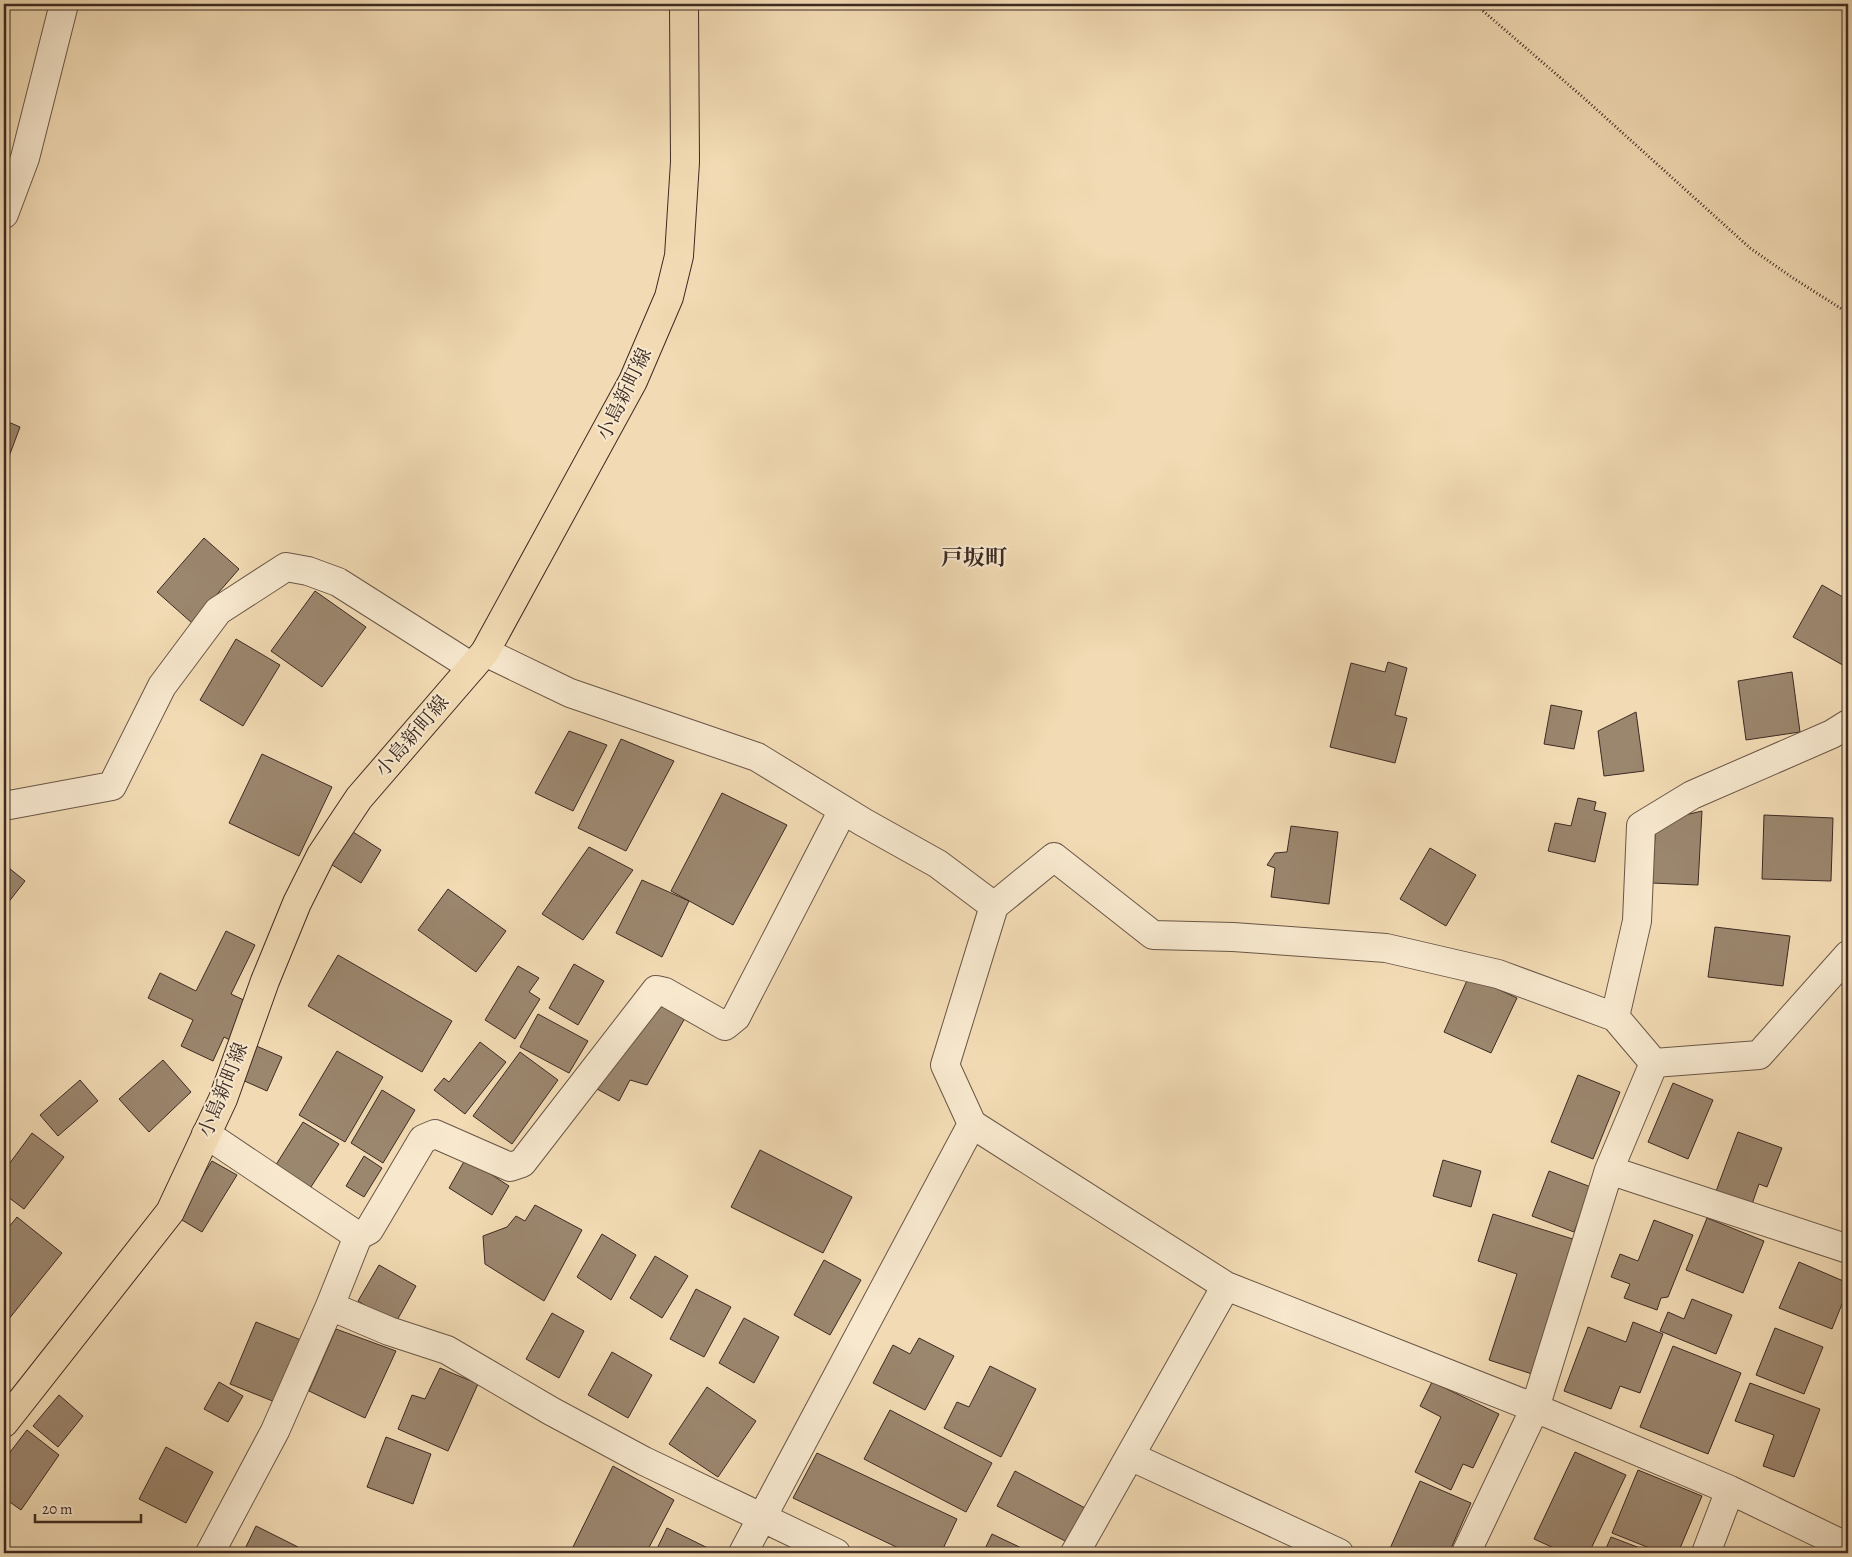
<svg xmlns="http://www.w3.org/2000/svg" width="1852" height="1557" font-family="Alegreya,'Noto Serif JP',serif">
<rect width="100%" height="100%" fill="#f2dbb4"/>
<filter id="stains"><feTurbulence type="fractalNoise" baseFrequency=".004" numOctaves="4"/><feColorMatrix values="0 0 0 0 .2 0 0 0 0 .09 0 0 0 0 .02 0 0 0 .5 -.17"/></filter>
<radialGradient id="worn" r=".72"><stop offset=".6" stop-color="#630" stop-opacity="0"/><stop offset="1" stop-color="#630" stop-opacity=".3"/></radialGradient>
<path fill="#9b866e" stroke="#3d2a23" d="M4,420L20,427L4,470Z
M204,538L239,569L192,623L157,592Z
M1822,585L1848,600V668L1793,637Z
M315,591L366,627L322,687L271,651Z
M236,639L280,665L243,726L200,700Z
M1388,662L1407,668L1395,715L1407,718L1395,763L1330,747L1351,663L1385,672Z
M1792,672L1800,732L1746,740L1738,681Z
M1551,705L1582,711L1574,749L1544,744Z
M1636,712L1644,771L1604,776L1598,731Z
M569,731L607,745L573,811L535,793Z
M621,739L674,761L626,851L578,828Z
M262,754L332,787L299,856L229,823Z
M722,793L787,825L733,925L671,891Z
M1578,798L1596,802L1594,810L1606,813L1595,862L1548,851L1555,823L1571,826Z
M1702,811L1698,885L1652,883L1656,822Z
M1764,815L1833,818L1831,881L1762,879Z
M1291,826L1338,832L1329,904L1271,897L1275,868L1267,865L1275,853L1287,852Z
M350,830L381,850L361,883L329,863Z
M589,847L633,870L583,940L542,914Z
M1430,848L1476,875L1446,926L1400,899Z
M4,864L25,881L4,908Z
M642,880L689,901L662,957L616,933Z
M448,889L506,931L476,972L418,930Z
M1715,927L1790,936L1783,986L1708,977Z
M226,931L255,945L231,994L250,1003L232,1041L224,1037L213,1061L181,1046L193,1020L148,998L160,973L196,991Z
M338,955L452,1021L422,1072L308,1006Z
M574,964L604,981L578,1025L549,1008Z
M518,966L539,978L529,992L540,999L515,1039L485,1020Z
M1469,976L1517,998L1491,1053L1444,1032Z
M648,998L685,1018L647,1085L630,1080L619,1101L597,1089Z
M538,1014L588,1041L569,1073L520,1047Z
M480,1042L506,1062L465,1114L434,1090L444,1078L449,1082Z
M254,1045L282,1057L267,1091L240,1079Z
M337,1051L383,1077L345,1142L299,1115Z
M520,1052L558,1080L512,1144L473,1116Z
M163,1060L191,1092L149,1132L119,1099Z
M1578,1075L1620,1092L1593,1159L1551,1142Z
M80,1080L98,1101L58,1136L40,1115Z
M1673,1083L1713,1100L1688,1159L1648,1142Z
M382,1090L415,1110L383,1163L351,1143Z
M303,1122L339,1144L307,1193L272,1171Z
M1738,1132L1782,1148L1767,1187L1759,1184L1751,1207L1715,1194Z
M32,1133L64,1157L24,1209L4,1194V1171Z
M760,1150L852,1197L823,1253L731,1207Z
M364,1156L382,1168L364,1197L346,1186Z
M466,1158L509,1186L492,1215L449,1188Z
M1443,1160L1481,1171L1471,1207L1433,1196Z
M212,1161L237,1175L202,1232L177,1217Z
M1549,1171L1591,1187L1574,1232L1532,1216Z
M535,1205L582,1230L544,1301L485,1264L483,1236L507,1227L516,1216L525,1221Z
M1493,1214L1576,1240L1532,1374L1489,1360L1517,1274L1478,1261Z
M17,1217L62,1253L4,1325V1233Z
M1707,1218L1764,1241L1743,1293L1686,1270Z
M1654,1220L1693,1235L1668,1297L1661,1298L1657,1310L1624,1298L1630,1284L1611,1277L1620,1254L1638,1261Z
M602,1234L636,1255L611,1300L577,1277Z
M655,1256L688,1276L662,1318L630,1298Z
M824,1260L861,1280L830,1335L794,1315Z
M1799,1262L1848,1283V1289L1832,1329L1779,1308Z
M379,1265L416,1286L395,1324L358,1301Z
M696,1289L731,1307L704,1357L670,1339Z
M1692,1299L1732,1315L1716,1354L1660,1331L1668,1312L1684,1319Z
M552,1313L584,1331L559,1378L526,1359Z
M744,1318L779,1337L754,1383L719,1363Z
M256,1322L301,1340L275,1402L230,1384Z
M1633,1322L1663,1334L1640,1393L1620,1386L1611,1409L1564,1391L1588,1327L1626,1342Z
M1775,1328L1823,1347L1804,1394L1756,1375Z
M336,1329L396,1351L365,1418L309,1391Z
M919,1338L954,1356L925,1410L873,1383L893,1345L910,1354Z
M1673,1346L1741,1373L1708,1454L1640,1427Z
M612,1352L652,1375L628,1418L588,1395Z
M990,1366L1036,1389L1001,1457L944,1428L957,1402L969,1407Z
M440,1368L478,1384L448,1451L398,1429L412,1395L425,1399Z
M219,1382L243,1396L228,1422L204,1409Z
M1432,1382L1499,1414L1473,1468L1463,1464L1451,1490L1415,1472L1441,1417L1420,1406Z
M1750,1383L1820,1409L1794,1477L1763,1466L1774,1435L1735,1421Z
M707,1387L756,1421L718,1477L669,1444Z
M59,1395L83,1416L58,1447L33,1426Z
M890,1410L992,1463L966,1512L864,1459Z
M27,1430L59,1455L21,1510L4,1498V1460Z
M386,1437L431,1454L413,1504L367,1487Z
M166,1447L213,1472L186,1523L139,1499Z
M1575,1452L1626,1475L1589,1553H1565L1534,1539Z
M817,1453L957,1519L941,1553H909L793,1498Z
M613,1466L674,1500L646,1553H570Z
M1638,1470L1702,1496L1678,1553H1662L1612,1533Z
M1015,1471L1087,1509L1069,1543L997,1506Z
M1420,1481L1471,1503L1449,1553H1388Z
M256,1526L298,1547L295,1553H243Z
M667,1528L718,1553H655Z
M992,1534L1032,1553H983Z
M1611,1537L1653,1553H1604Z"/>
<g fill="none" stroke-linecap="round" stroke-linejoin="round">
<g stroke="#6a5647" stroke-width="30">
<path id="minor" d="M4,214L25,158L64,4
M485,652L570,693L757,757L863,822L938,864L994,906
M4,806L112,786L162,686L218,611L286,567L308,571L338,582L472,667
M1615,1017L1637,921L1641,826L1692,795L1832,734L1848,724
M1654,1063L1759,1055L1848,955
M972,1124L1226,1286
M206,1134L358,1236L369,1230L423,1139L435,1134L510,1167L522,1163L656,990L665,992L725,1026L736,1017L843,810
M1609,1170L1848,1249
M358,1236L330,1306L389,1331L447,1350L551,1411L644,1461L836,1553
M1130,1456L1339,1553
M210,1553L275,1431L330,1306
M743,1553L972,1124L945,1065L994,906L1054,857L1153,935L1233,937L1386,948L1498,974L1615,1017L1654,1063
M1075,1553L1226,1286L1535,1408L1730,1490L1848,1547
M1466,1553L1535,1408L1609,1170L1654,1063
M1706,1553L1730,1490"/>
</g>
<g stroke="#3d2a23" stroke-width="30">
<path id="major" d="M4,1423L170,1212L223,1099L265,981L297,903L321,855L359,798L485,652L633,381L669,297L679,256L685,162L684,4"/>
</g>
<path stroke="#3d2a23" stroke-width="3" stroke-dasharray="1 2.5" stroke-linecap="butt" d="M1475,4L1585,99L1750,248L1793,278L1848,313"/>
<use href="#minor" stroke="#f7e8ce" stroke-width="28"/>
<use href="#major" stroke="#f2dbb4" stroke-width="28"/>
</g>
<g text-anchor="middle" dominant-baseline="central" stroke-width="4" stroke-linejoin="round" paint-order="stroke">
<g font-size="20" fill="#3d2a23" stroke="#f7e8ce">
<text transform="translate(624 394) rotate(-64)">小島新町線</text>
<text transform="translate(412 736) rotate(-49)">小島新町線</text>
<text transform="translate(223 1090) rotate(-68)">小島新町線</text>
</g>
<g font-size="22" font-weight="bold" fill="#3d2a23" stroke="#f7e8ce">
<text x="974" y="558">戸坂町</text>
</g>
</g>
<rect width="1852" height="1557" fill="none" stroke="#f2dbb4" stroke-width="20"/>
<rect x="5" y="5" width="1842" height="1547" fill="none" stroke="#3d2a23" stroke-width="2.5"/>
<rect x="10" y="10" width="1832" height="1537" fill="none" stroke="#3d2a23"/>
<path d="M35 1514v8h106v-8" fill="none" stroke="#3d2a23" stroke-width="2.5"/>
<text x="42" y="1514" font-size="15" fill="#3d2a23" stroke="#f7e8ce" stroke-width="4" paint-order="stroke">20 m</text>
<rect width="100%" height="100%" filter="url(#stains)"/>
<rect width="100%" height="100%" fill="url(#worn)"/>
</svg>
